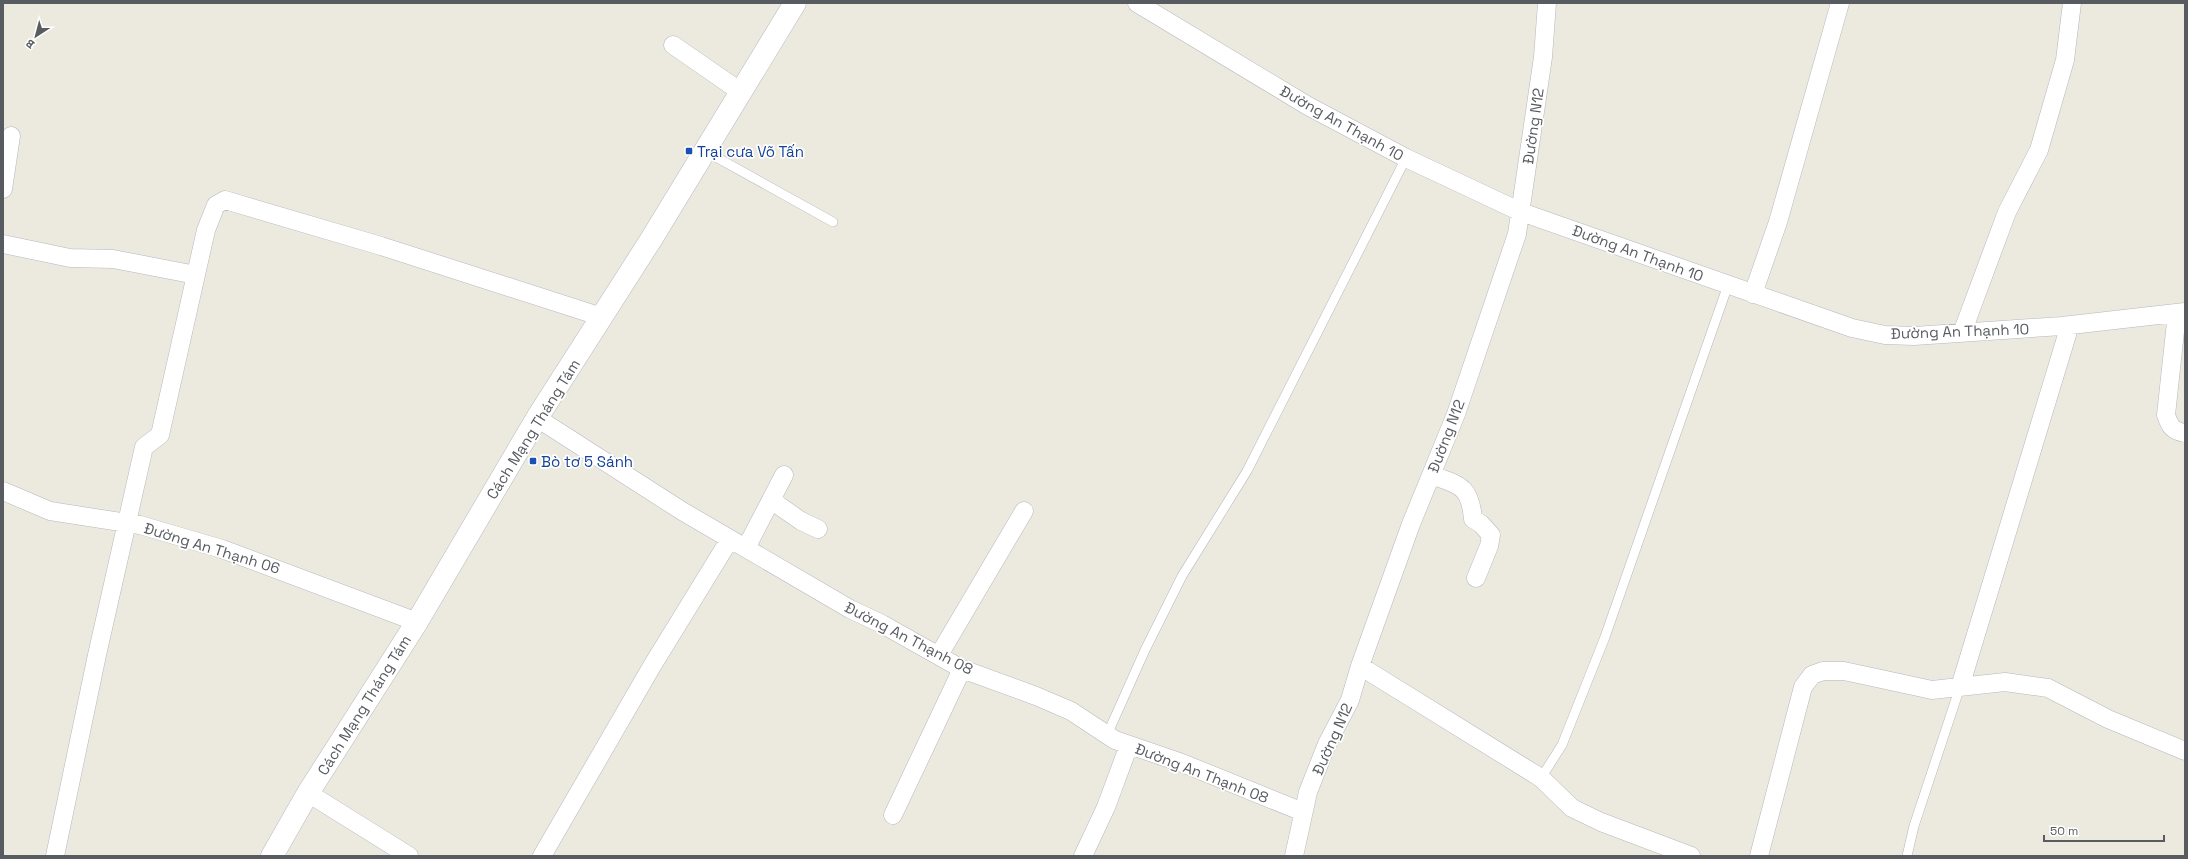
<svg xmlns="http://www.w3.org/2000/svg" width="2188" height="859" font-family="'Space Grotesk',sans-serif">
<rect width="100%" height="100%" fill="#ece9df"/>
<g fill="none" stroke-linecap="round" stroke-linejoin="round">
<g stroke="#b5b8bd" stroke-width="10">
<path id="lane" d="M705,151L833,222
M1107,735L1145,650L1182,576L1247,471L1406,158
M1541,778L1562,745L1605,637L1728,285
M1907,856L1914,826L1960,687"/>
</g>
<g stroke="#b5b8bd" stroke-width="19">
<path id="street" d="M1137,3L1308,106L1406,158L1521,212L1852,328L1885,335L1914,336L2062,326L2185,312
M673,45L741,92
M3,189L11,136
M3,244L70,258L113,259L196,275
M1753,294L1778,222L1840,3
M2177,313L2166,415C2170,427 2173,431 2185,433
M1962,333L2007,212L2039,150L2065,60L2072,3
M537,418L682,511L850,609L882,624L962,669L1036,696L1071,711L1115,740L1182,763L1303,812
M1431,475C1459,485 1470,485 1473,519L1481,524L1491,535L1489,546L1476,578
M3,491L50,511L140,525L222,549L417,622
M771,500L801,521L818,529
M746,548L784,475
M939,655L1024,511
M1360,666L1541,778L1572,808L1601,822L1691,856
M1960,687L2070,325
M308,793L409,856
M893,815L962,669
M55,856L97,655L144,447L160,435L206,230L216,205L225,200L381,246L602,317
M542,856L652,666L730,539
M1083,856L1106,807L1129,745
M1294,856L1308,792L1327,744L1350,700L1360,666L1411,524L1456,414L1517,234L1543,57L1547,3
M1759,856L1803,687L1812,675L1823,671H1844L1932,690L2005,682L2048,688L2108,719L2185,751"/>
</g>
<g stroke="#b5b9bf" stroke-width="23">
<path id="secondary" d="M272,856L308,793L417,622L537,418L652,238L795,3"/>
</g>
<use href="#lane" stroke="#fff" stroke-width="9"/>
<use href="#street" stroke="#fff" stroke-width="18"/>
<use href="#secondary" stroke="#fff" stroke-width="22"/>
</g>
<g fill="#1a4fb4" stroke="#fff" stroke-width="1.5">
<rect x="685" y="147" width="8" height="8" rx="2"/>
<rect x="529" y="457" width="8" height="8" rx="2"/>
</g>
<g text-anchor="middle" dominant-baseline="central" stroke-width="3.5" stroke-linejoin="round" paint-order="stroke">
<g font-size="15" fill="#585c61" stroke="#fff">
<text transform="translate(1342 123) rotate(29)">Đường An Thạnh 10</text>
<text transform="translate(1533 126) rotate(-82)">Đường N12</text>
<text transform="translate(1638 253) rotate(20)">Đường An Thạnh 10</text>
<text transform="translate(1960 331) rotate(-2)">Đường An Thạnh 10</text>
<text transform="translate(533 429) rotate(-58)">Cách Mạng Tháng Tám</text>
<text transform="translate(1446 436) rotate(-69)">Đường N12</text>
<text transform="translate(212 548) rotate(17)">Đường An Thạnh 06</text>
<text transform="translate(909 638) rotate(27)">Đường An Thạnh 08</text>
<text transform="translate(364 705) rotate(-58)">Cách Mạng Tháng Tám</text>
<text transform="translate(1332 739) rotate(-66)">Đường N12</text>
<text transform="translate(1202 773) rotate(21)">Đường An Thạnh 08</text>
</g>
<g font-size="15" fill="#164399" stroke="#fff" text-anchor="start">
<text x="697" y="151">Trại cưa Võ Tấn</text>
<text x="541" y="461">Bò tơ 5 Sánh</text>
</g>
</g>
<rect width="2188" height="859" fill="none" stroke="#585c61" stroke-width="8"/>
<g transform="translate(36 36) rotate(216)" stroke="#ffffff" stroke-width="3" paint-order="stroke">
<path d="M0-3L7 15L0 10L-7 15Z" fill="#585c61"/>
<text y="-6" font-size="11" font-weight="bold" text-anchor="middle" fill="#585c61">B</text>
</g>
<path d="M2044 835v6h120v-6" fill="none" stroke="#585c61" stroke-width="2"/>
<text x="2050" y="835" font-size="12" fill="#585c61" stroke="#ffffff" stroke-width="3" paint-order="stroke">50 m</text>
</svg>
